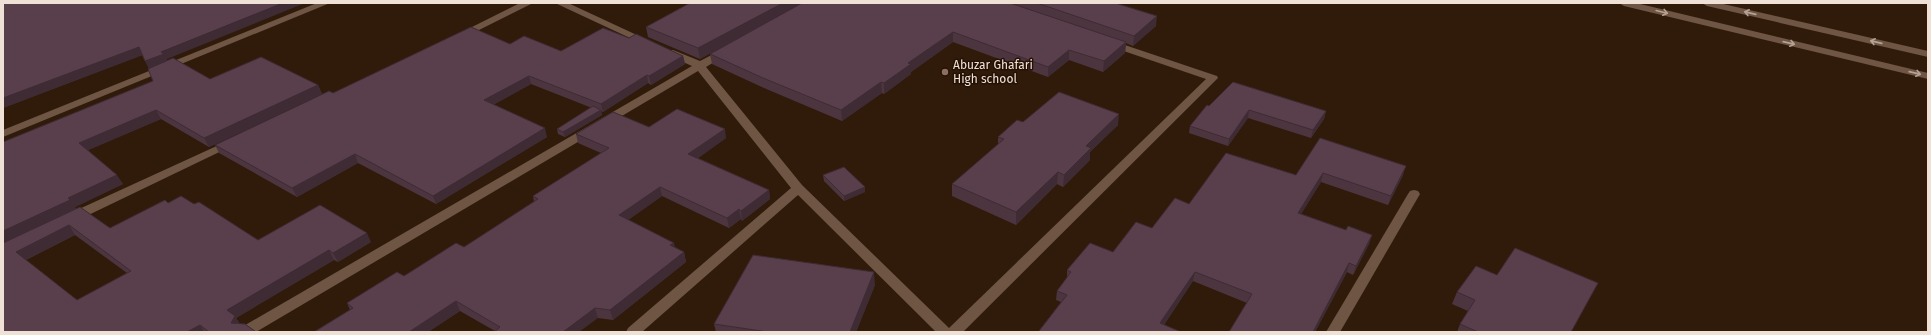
<svg xmlns="http://www.w3.org/2000/svg" width="1931" height="335" font-family="'Fira Sans',sans-serif">
<rect width="100%" height="100%" fill="#301b0b"/>
<g fill="none" stroke-linecap="round" stroke-linejoin="round">
<path fill="#6e5544" fill-rule="evenodd" d="M1414,190L1418,191L1420,194L1340,332H1326L1408,194L1410,191Z"/>
<path fill="#6e5544" fill-rule="evenodd" d="M317,3H330L3,137V130Z
M520,3H533L465,37L461,38L456,35Z
M555,3H568L654,43L653,45H645Z
M1110,40L1217,76L1218,78L963,332H936L798,195L642,332H626L628,328L791,188L698,71L256,332H238L240,328L692,66L665,54L664,52L665,50H673L700,61L725,48L730,51L729,53L706,67L802,185L949,328L1206,79L1106,45L1105,43Z
M232,139L236,140L238,142L236,144L76,221H66L65,218L66,215Z"/>
<path fill="#6e5544" fill-rule="evenodd" d="M1619,3H1636L1928,73V79L1624,6Z
M1702,3H1719L1928,51V57L1707,6Z"/>
</g>
<path fill="#4d3540" fill-rule="evenodd" d="M3,3L167,59V61L210,79L318,85L322,94L209,147L161,119L88,150L123,184L75,207L76,209L110,228L168,203L194,204L258,240L371,242L338,262L334,260L236,318L240,324L256,332H3V142L153,81L149,68L142,55L3,108ZM75,235L127,273L77,300L26,260Z
M690,3H1115L1156,26L1133,46L1126,43L1125,53L1103,72L1069,60L1048,77L953,42L911,72V74L884,94L882,93L842,121L764,88L712,64L710,54L790,10L700,59L648,37L646,27Z
M629,38L683,56L685,64L651,85L648,83L603,112L601,111L602,115L565,137L558,134L557,129L592,108L531,84L493,105L547,137L436,204L358,163L297,197L219,153L215,145L333,93L510,44L561,51Z
M1209,106L1326,111L1324,119L1311,138L1248,118L1228,146L1189,133L1190,126Z
M1023,122L1118,125L1090,152V160L1063,187L1057,184L1016,225L952,196V184L998,145V137Z
M649,127L726,138L698,158L769,190L770,199L742,221L741,219L729,228L662,196L628,220L675,247L684,252L686,262L613,320L598,318L495,331L460,311L428,332H314L350,310L347,303L464,247L534,202L533,196L601,153L578,143L576,134Z
M1320,138L1403,175L1388,205L1321,182L1301,214L1346,230L1372,235L1369,244L1353,275L1347,272L1315,332H1229L1247,303L1193,281L1164,325L1181,332H1039V331L1061,302L1056,300L1057,291L1067,278V270L1113,252L1152,228L1189,204L1296,175Z
M823,175L865,192L844,201L824,181Z
M1497,275L1598,283L1571,332H1457L1460,324L1468,311L1452,304L1457,292Z
M875,285L856,332H716L714,324Z"/>
<path fill="#3e2b34" d="M283,3H305L167,59L168,62L149,69L145,61L161,52Z
M783,3H802L700,59L698,48Z
M1157,16L1156,26L1133,46L1134,36Z
M953,32V42L911,72V74L884,94V83L908,63Z
M1126,42L1125,53L1103,72L1104,61Z
M139,47L143,55L3,108V98Z
M1069,50V60L1048,77V67Z
M683,56L685,64L651,85L649,76Z
M647,75L648,83L603,112L601,104Z
M529,76L531,84L486,109L484,100Z
M881,82L882,93L842,121L841,110Z
M318,85L322,94L209,147L204,138Z
M156,110L161,119L84,152L79,143Z
M601,110L602,115L565,137L563,132Z
M1249,110L1248,118L1228,146L1229,139Z
M1326,111L1324,119L1311,138L1313,130Z
M1119,114L1118,125L1090,152V160L1063,187L1064,175L1086,146Z
M545,128L547,137L436,204L433,196Z
M725,129L726,138L690,164L688,154Z
M355,154L358,163L297,197L292,188Z
M1406,166L1403,175L1388,205L1391,196Z
M1058,172L1057,184L1016,225V212Z
M1323,173L1321,182L1296,222L1298,213Z
M117,175L123,184L75,207L76,209L3,243V231L68,198Z
M660,187L662,196L621,225L619,215Z
M865,187V192L844,201V196Z
M769,190L770,199L742,221L741,211Z
M739,209L741,219L729,228L727,218Z
M69,225L75,235L23,261L16,252Z
M367,233L371,242L338,262L333,253Z
M1372,235L1369,244L1353,275L1356,266Z
M674,243L676,252L670,245Z
M329,250L334,260L236,318L241,326L231,323L227,310Z
M684,252L686,262L613,320L610,310Z
M1349,263L1347,272L1315,332H1313Z
M874,272L875,285L856,332H850Z
M1195,272L1193,281L1159,332L1160,323Z
M456,301L460,311L428,332H409Z
M595,308L598,318L579,332H563Z
M200,325L204,332H187Z"/>
<path fill="#593e4b" stroke="#3e2b34" fill-rule="evenodd" d="M3,3H283L161,52L164,54L145,61L139,47L3,98Z
M690,3H783L698,48L646,27Z
M802,3H1010L1126,42L1104,61L1069,50L1048,67L953,32L908,63L911,64L884,83L881,82L841,110L763,78L710,54Z
M1037,3H1115L1157,16L1134,36Z
M471,27L510,44L524,36L561,51L603,28L629,38L636,34L683,56L649,76L647,75L601,104L529,76L484,100L545,128L433,196L355,154L292,188L215,145L329,91L333,93Z
M261,57L318,85L204,138L156,110L79,143L117,175L68,198L70,200L3,231V142L153,81L148,69L173,58L210,79Z
M1233,82L1326,111L1313,130L1249,110L1229,139L1190,126L1207,105L1209,106Z
M1059,92L1119,114L1086,146L1091,148L1064,175L1058,172L1016,212L952,184L1004,139L998,137L1017,120L1023,122Z
M593,106L601,110L563,132L557,129Z
M677,109L725,129L688,154L769,190L741,211L739,209L727,218L660,187L619,215L674,243L670,245L684,252L610,310L595,308L563,332H494L500,327L456,301L409,332H314L353,308L347,303L397,272L404,276L456,243L464,247L538,199L533,196L609,148L576,134L613,112L649,127Z
M1320,138L1406,166L1391,196L1323,173L1298,213L1346,230L1348,226L1372,235L1356,266L1349,263L1313,332H1229L1252,294L1195,272L1160,323L1181,332H1041L1039,331L1067,295L1057,291L1071,272L1067,270L1090,243L1113,252L1136,222L1152,228L1175,198L1189,204L1226,153L1296,175Z
M844,167L865,187L844,196L823,175Z
M181,196L194,204L199,202L258,240L320,205L367,233L333,253L329,250L227,310L235,316L231,323L245,324L256,332H209L200,325L187,332H3V243L80,207L110,228L165,200L168,203ZM69,225L131,271L77,300L16,252Z
M1515,248L1598,283L1571,332H1478L1460,324L1475,300L1457,292L1476,266L1497,275Z
M753,255L874,272L850,332H768L714,324Z"/>
<defs><path id="oneway-shaft" d="M-6 0H5M1.5-3L5.5 0L1.5 3" fill="none" stroke-width="1.6" stroke-linecap="round" stroke-linejoin="round"/></defs>
<g stroke="#b6a295">
<use href="#oneway-shaft" transform="translate(1662 12) rotate(14)"/>
<use href="#oneway-shaft" transform="translate(1750 13) rotate(-167)"/>
<use href="#oneway-shaft" transform="translate(1876 42) rotate(-167)"/>
<use href="#oneway-shaft" transform="translate(1789 43) rotate(13)"/>
<use href="#oneway-shaft" transform="translate(1915 73) rotate(13)"/>
</g>
<circle fill="#8d6e63" stroke="#251103" stroke-width="1.5" cx="945" cy="72" r="4"/>
<g text-anchor="middle" dominant-baseline="central" stroke-width="3" stroke-linejoin="round" paint-order="stroke">
<g font-size="12" fill="#f0e1d7" stroke="#251103" text-anchor="start">
<text x="953" y="65">Abuzar Ghafari<tspan x="953" dy="14">High school</tspan></text>
</g>
</g>
<rect width="1931" height="335" fill="none" stroke="#f0e1d7" stroke-width="8"/>
</svg>
